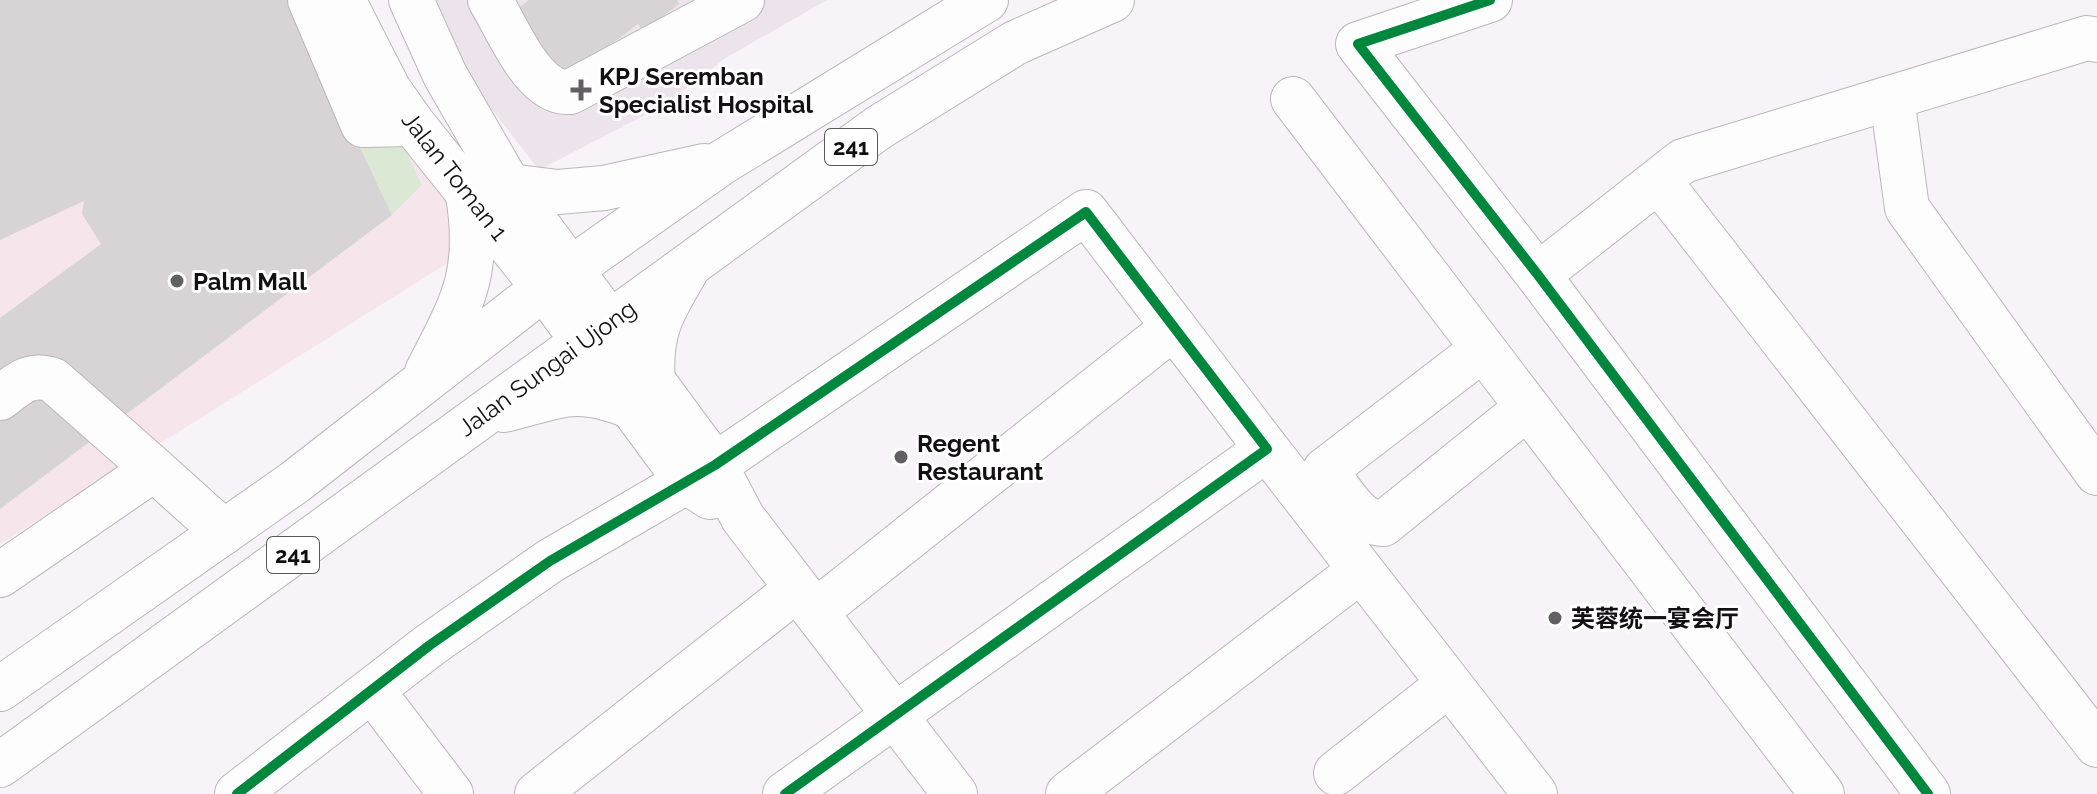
<svg xmlns="http://www.w3.org/2000/svg" width="2097" height="794" font-family="Raleway,'Noto Sans SC',sans-serif">
<rect width="100%" height="100%" fill="#f8f3f8"/>
<path fill="#f6e6eb" d="M0,0H334L478,244L0,544Z"/>
<path fill="#ece3ec" d="M429,0H827L724,59L666,104L539,170L466,76Z"/>
<path fill="#dbe9d4" d="M334,0L422,185L392,215L327,78Z"/>
<path fill="#d8d4d5" d="M0,0H297L327,78L392,215L0,509V318L101,244L82,214L84,201L0,240Z
M529,0H677L679,4L643,31L638,24L558,84L510,15Z"/>
<g fill="none" stroke-linecap="round" stroke-linejoin="round">
<g stroke="#bab6ba" stroke-width="46">
<path id="minor" d="M310,0L363,125L413,124
M343,0L389,90L413,124L544,288L687,482L710,497
M411,0L445,75L509,186L715,465L743,518L955,794
M490,0C508,29 533,95 570,92L742,0
M1490,0L1358,44L1538,275L1928,794
M1892,98L1907,208L2097,473
M1293,99L1822,794
M1659,181L2097,745
M1538,275L1683,161L2087,38L2097,40
M1483,349L1325,470C1341,490 1357,523 1383,524L1527,408
M0,398C18,384 30,372 53,380L154,469
M1267,449L1535,794
M0,575L154,469L224,532
M815,612L1174,327
M372,690L451,794
M1336,773L1449,684
M237,794L430,645L550,561L715,465L1086,212L1267,449L785,794
M537,794L797,589
M1068,794L1361,570"/>
</g>
<g stroke="#bab6ba" stroke-width="46">
<path id="highway" d="M509,186L558,192L604,188L704,166
M427,372C462,303 481,275 468,195
M653,382C649,334 661,313 685,273
M504,410C561,396 575,384 632,407
M0,689L295,482L544,288L721,163L986,0
M0,765L878,128L1015,43L1112,0"/>
</g>
<use href="#minor" stroke="#fefdfe" stroke-width="44"/>
<use href="#highway" stroke="#fefdfe" stroke-width="44"/>
<g stroke="#fff" stroke-width="15">
<path id="cycleway" d="M1490,0L1358,44L1538,275L1928,794
M237,794L430,645L550,561L715,465L1086,212L1267,449L785,794"/>
</g>
<use href="#cycleway" stroke="#00873e" stroke-width="10"/>
</g>
<g fill="#625f62" stroke="#fff" stroke-width="3">
<path d="M577 78h8v8h8v8h-8v8h-8v-8h-8v-8h8z"/>
<circle cx="177" cy="281" r="8"/>
<circle cx="901" cy="457" r="8"/>
<circle cx="1555" cy="618" r="8"/>
</g>
<g text-anchor="middle" dominant-baseline="central" stroke-width="6" stroke-linejoin="round" paint-order="stroke">
<g fill="#fff" stroke="#595859" stroke-width="2">
<rect x="825" y="129" width="52" height="36" rx="6"/>
<rect x="267" y="537" width="52" height="36" rx="6"/>
</g>
<g font-size="22" font-weight="bold" fill="#121012">
<text x="851" y="147">241</text>
<text x="293" y="555">241</text>
</g>
<g font-size="24" font-weight="bold" fill="#121012" stroke="#fff" text-anchor="start">
<text x="599" y="76">KPJ Seremban<tspan x="599" dy="28">Specialist Hospital</tspan></text>
<text x="193" y="281">Palm Mall</text>
<text x="917" y="443">Regent<tspan x="917" dy="28">Restaurant</tspan></text>
<text x="1571" y="618">芙蓉统一宴会厅</text>
</g>
<g font-size="24" fill="#121012" stroke="#fff">
<text transform="translate(455 176) rotate(52)">Jalan Toman 1</text>
<text transform="translate(547 368) rotate(-36)">Jalan Sungai Ujong</text>
</g>
</g>
</svg>
